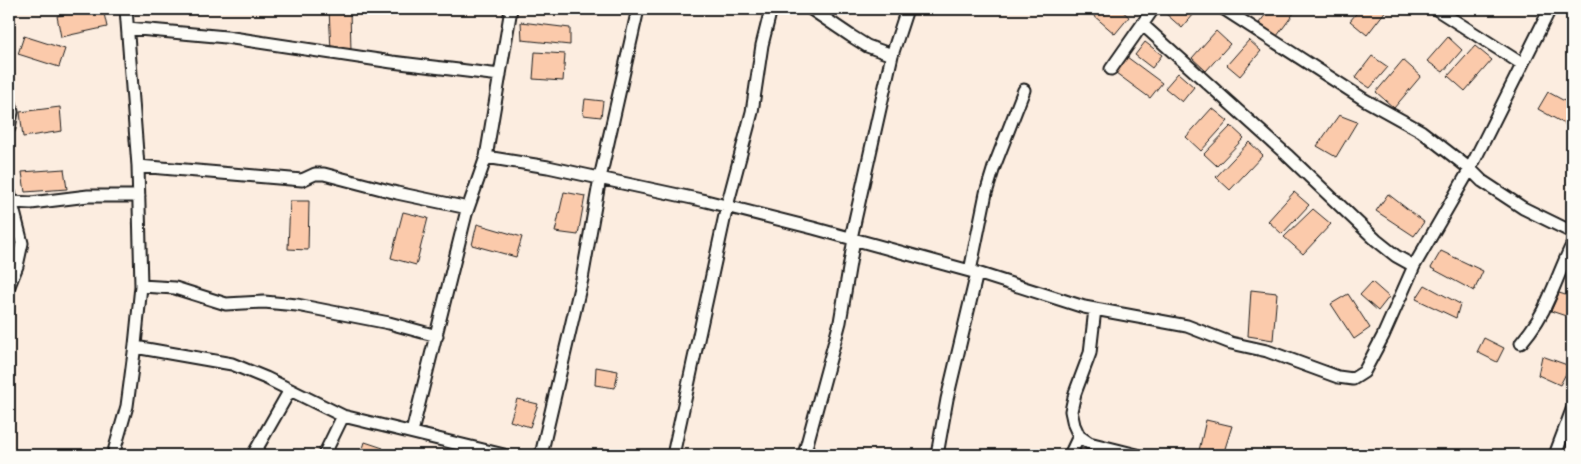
<svg xmlns="http://www.w3.org/2000/svg" width="1581" height="464" font-family="Itim,sans-serif">
<rect width="100%" height="100%" fill="#fcede0"/>
<filter id="ink" filterUnits="userSpaceOnUse"><feTurbulence type="fractalNoise" baseFrequency=".02" numOctaves="2"/><feDisplacementMap in="SourceGraphic" scale="10" xChannelSelector="R" yChannelSelector="G"/><feConvolveMatrix kernelMatrix="1 2 1 2 8 2 1 2 1" color-interpolation-filters="sRGB"/></filter>
<g filter="url(#ink)">
<path fill="#fbcaab" stroke="#1c1c1c" d="M90,9H103L107,27L61,37L57,16Z
M329,9H350L351,52L331,51Z
M1086,9H1120L1129,17L1115,34Z
M1169,9H1189L1194,14L1182,28L1165,13Z
M1270,9H1297L1277,36L1259,23Z
M1360,9H1387L1367,35L1350,21Z
M521,22L570,28V45L522,40Z
M1216,31L1230,44L1206,71L1192,58Z
M24,36L65,49L59,67L18,54Z
M1448,37L1462,50L1443,72L1427,61Z
M1249,40L1261,51L1240,76L1227,65Z
M1145,42L1162,55L1152,68L1135,55Z
M1475,46L1492,60L1465,91L1448,76Z
M535,52L565,54L563,81L533,79Z
M1372,56L1388,67L1370,88L1355,78Z
M1127,57L1162,83L1150,98L1116,73Z
M1403,60L1421,76L1394,108L1376,92Z
M1178,73L1194,87L1182,102L1165,88Z
M1548,92L1572,105V128L1538,109Z
M585,99L603,101L601,117L583,115Z
M60,107L62,131L23,137L20,112Z
M1212,108L1228,121L1201,151L1186,137Z
M1339,115L1357,122L1336,157L1317,146Z
M1231,126L1244,138L1217,166L1204,154Z
M1249,142L1263,155L1230,190L1216,177Z
M64,169L67,189L25,192L22,172Z
M564,192L585,196L578,235L555,232Z
M1294,192L1309,205L1282,234L1268,221Z
M1388,194L1424,222L1414,236L1376,211Z
M290,201H309L308,250L288,249Z
M1313,209L1331,224L1303,254L1284,237Z
M403,212L428,218L416,265L391,258Z
M477,224L522,237L516,257L472,245Z
M1441,251L1483,271L1474,291L1431,268Z
M1372,282L1389,297L1378,311L1360,295Z
M1425,285L1460,304L1456,318L1416,299Z
M1251,290L1277,293L1273,340L1248,336Z
M1559,293L1572,297V318L1551,311Z
M1348,294L1370,328L1354,339L1331,304Z
M1484,338L1504,348L1497,362L1477,352Z
M1542,356L1570,366L1560,385L1538,375Z
M596,367L618,371L615,388L595,385Z
M517,399L538,404L530,427L510,421Z
M1206,420L1232,426L1223,455H1198Z
M365,442L383,448L381,455H361Z"/>
<g fill="none" stroke-linecap="round" stroke-linejoin="round">
<g stroke="#1c1c1c" stroke-width="15">
<path id="street" d="M811,9L851,36L867,46L892,55
M1224,9L1365,100L1421,131L1470,169L1482,181L1523,208L1572,232
M1436,9L1522,64
M1143,25L1287,155L1376,240L1396,256L1414,266
M128,28L226,37L392,62L500,75
M1111,69L1153,9
M9,99L12,112L9,128
M486,157L548,167L706,201L813,228L977,273L1084,307L1187,326L1231,343L1267,351L1338,377L1353,379L1364,372L1383,336L1414,266L1470,169L1550,9
M138,166L302,180L315,174H324L397,193L468,208
M9,192L22,243L17,266L9,286
M11,202L31,203L88,196H139
M851,238L892,55L907,9
M970,271L986,193L994,167L1024,90
M141,286L175,288L226,304L264,302L297,305L389,323L437,336
M1095,309L1090,353L1075,393L1071,411L1074,425L1079,436L1089,443L1137,455
M1521,343C1532,330 1542,315 1548,300C1557,281 1563,263 1572,245
M135,347L232,364L266,378L343,416L504,455
M412,432L466,214L486,157L511,9
M113,455L127,406L135,345L141,286L138,166L126,9
M253,455L290,390
M324,455L343,416
M541,455L582,279L600,178L638,9
M673,455L727,206L752,112L762,45L771,9
M804,455L840,322L854,239
M937,455L947,399L977,273
M1070,455L1079,436
M1555,455L1572,410"/>
</g>
<use href="#street" stroke="#fdfcf7" stroke-width="11"/>
</g>
</g>
<rect width="1581" height="464" fill="none" stroke="#fdfcf7" stroke-width="30"/>
<rect x="15" y="15" width="1551" height="434" fill="none" stroke="#1c1c1c" stroke-width="2" filter="url(#ink)"/>
</svg>
